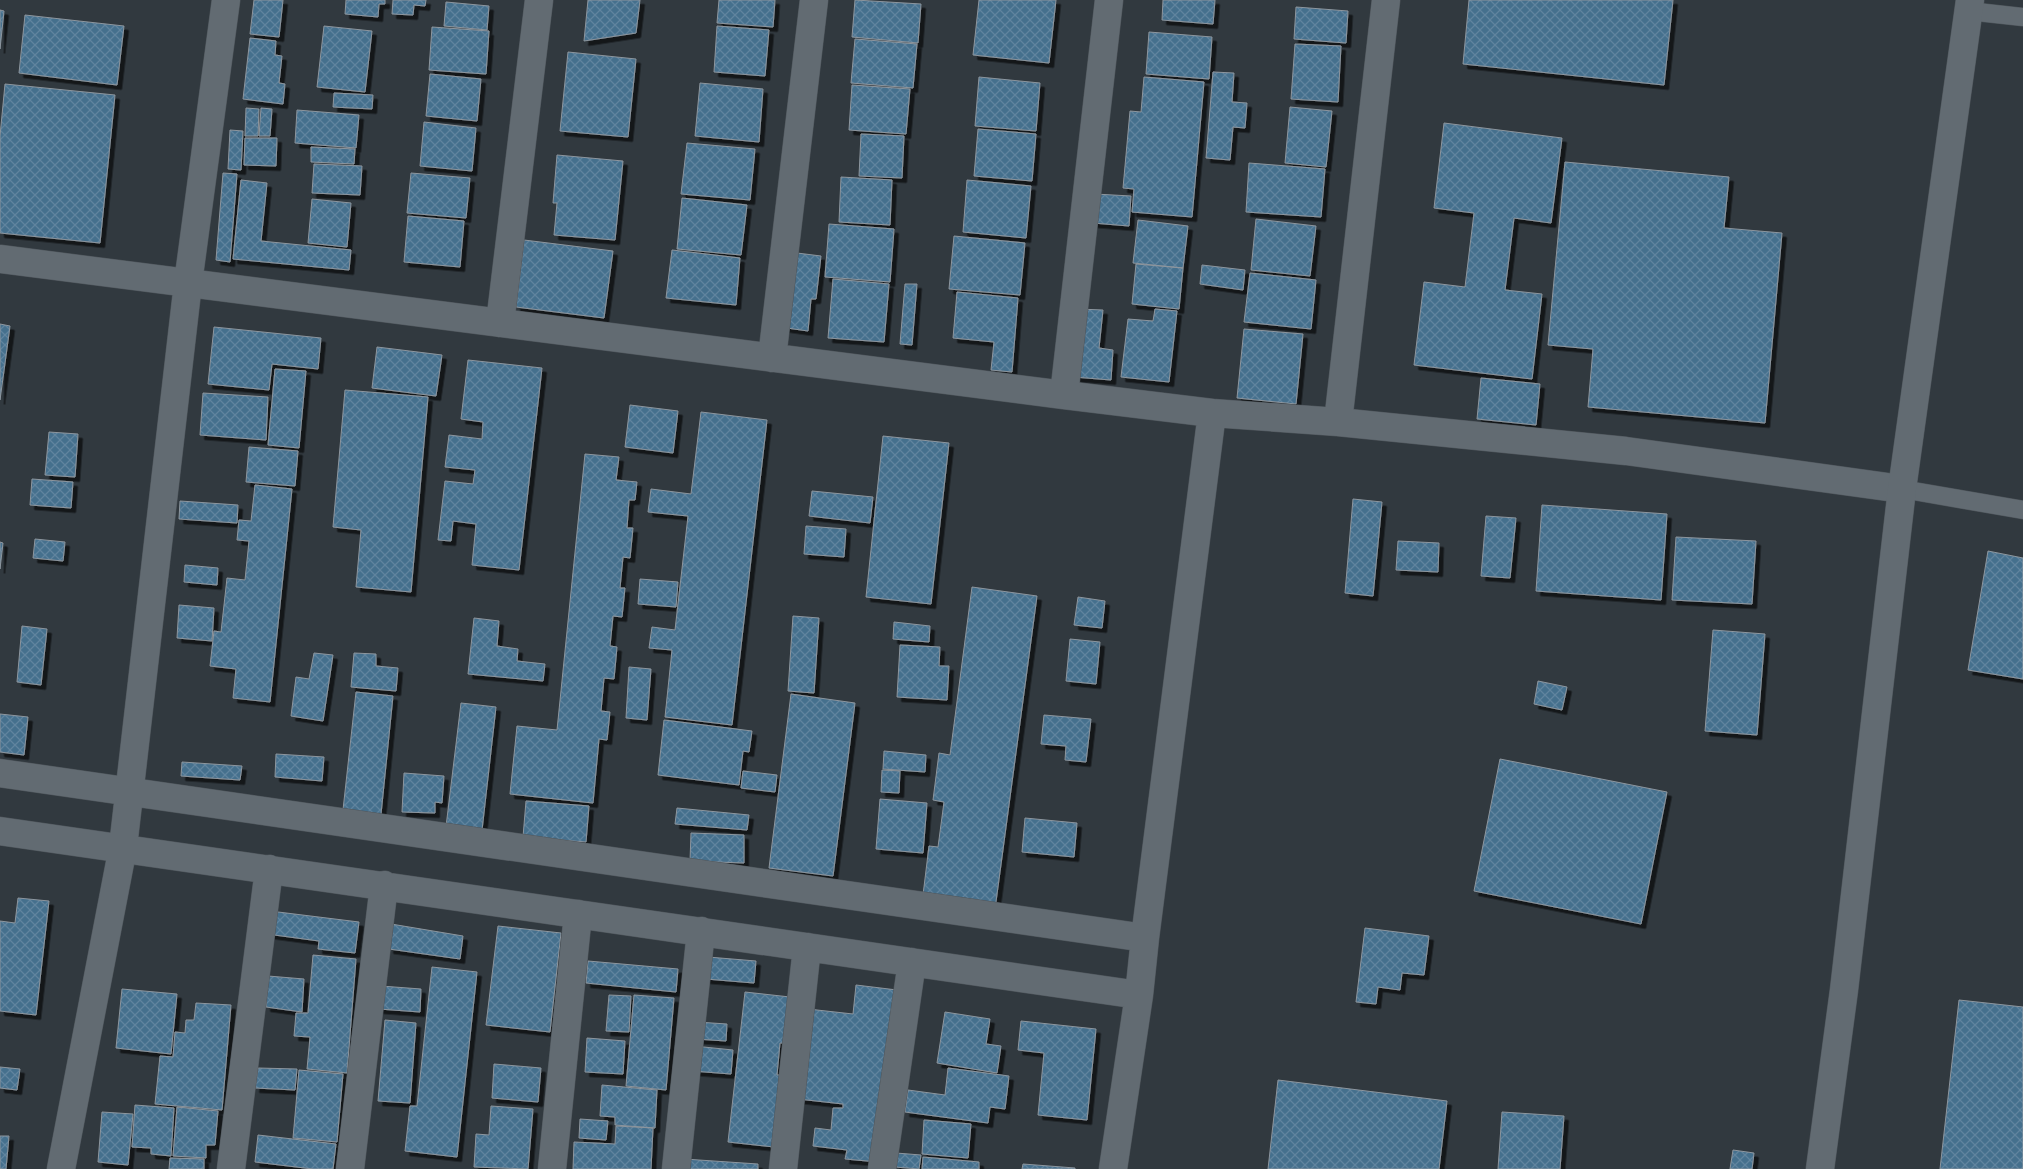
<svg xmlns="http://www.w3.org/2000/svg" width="2023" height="1169" font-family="'Titillium Web',sans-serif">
<defs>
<pattern id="building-cross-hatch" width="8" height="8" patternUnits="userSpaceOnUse" patternTransform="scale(1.25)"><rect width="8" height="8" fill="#456f8d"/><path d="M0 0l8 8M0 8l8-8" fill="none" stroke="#60849e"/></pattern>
<filter id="shadow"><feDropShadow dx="4.5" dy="4.5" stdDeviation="0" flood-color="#0009"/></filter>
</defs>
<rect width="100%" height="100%" fill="#31393f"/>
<path fill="url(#building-cross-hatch)" stroke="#8d969e" filter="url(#shadow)" d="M254,0H283L279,37L250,34Z
M346,0H385V4H379L378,17L345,14Z
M393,0H426L425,6L414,5L413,15L392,14Z
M588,0H640L636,33L584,41Z
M719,0H775L773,27L717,23Z
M855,0L921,4L918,43L852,37Z
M979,0H1056L1049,63L973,55Z
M1163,0H1215L1213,24L1162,20Z
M1469,0H1673L1664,85L1463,64Z
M446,2L489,6L487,30L444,26Z
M1296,7L1348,11L1346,43L1294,39Z
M0,10L4,11L0,49Z
M25,15L124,26L117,85L19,73Z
M324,26L372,31L365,92L317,87Z
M717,26L769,30L765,76L714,72Z
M432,27L489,31L486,74L429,70Z
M1149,32L1212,37L1209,79L1146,74Z
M250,38L276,41L275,55L282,56L279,83L285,84L283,104L243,99Z
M855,39L917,44L913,88L851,83Z
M1295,44L1341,46L1338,102L1291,99Z
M568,52L636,59L628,137L560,131Z
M1213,72L1234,73L1232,102L1247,103L1245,128L1233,127L1230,160L1206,158Z
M430,74L481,79L477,121L426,116Z
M979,77L1040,83L1036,131L975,126Z
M1144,77L1204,82L1192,217L1132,212L1134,189L1123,188L1130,111L1141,112Z
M700,83L763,89L759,142L695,136Z
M5,84L115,95L100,243L0,233V136Z
M852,85L910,89L906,134L849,130Z
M334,93L373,95L372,109L333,107Z
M1290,107L1332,111L1326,167L1285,163Z
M246,108L259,109L258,136H245Z
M261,108L272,109L270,136H259Z
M297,110L359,115L356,148L295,143Z
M424,122L476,128L472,171L420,166Z
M1444,123L1562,138L1551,223L1514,218L1505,290L1542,294L1532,379L1414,365L1424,282L1465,287L1474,213L1434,208Z
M978,129L1036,134L1032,181L974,176Z
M230,130L243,131L241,170L228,169Z
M861,134L904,136L902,178L859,176Z
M245,138H277L276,166L244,165Z
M687,143L755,149L750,200L681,194Z
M311,147L355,149L354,164L311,162Z
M557,155L623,161L615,240L554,235L557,203H553Z
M1565,162L1729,177L1724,228L1782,233L1765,423L1588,407L1593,349L1548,345Z
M1249,163L1325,169L1321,217L1246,212Z
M314,164L362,166L360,195L312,193Z
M223,173L237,174L230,262L216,260Z
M411,173L470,178L466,218L407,213Z
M841,177L892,180L890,225L839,222Z
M241,180L267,183L261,241L351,250L349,270L233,259Z
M967,180L1031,186L1026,238L963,232Z
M1095,194L1131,196L1129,226L1093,223Z
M682,198L747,205L741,255L677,249Z
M312,199L351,203L347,247L308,243Z
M408,216L464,221L460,267L404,262Z
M1256,219L1316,226L1310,276L1251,270Z
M1138,220L1188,226L1183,268L1133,263Z
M829,224L894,229L890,282L825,277Z
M954,236L1025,243L1020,295L949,289Z
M524,240L613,251L604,318L516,307Z
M672,250L740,258L736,305L666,298Z
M789,252L821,256L816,299H811L808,331L780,327Z
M1136,264L1183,268L1179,309L1132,304Z
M1202,265L1245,270L1243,290L1200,284Z
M1250,273L1316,280L1311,329L1244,322Z
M833,279L889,284L884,342L828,338Z
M905,284H917L912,345L900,344Z
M957,292L1018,298L1012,372L991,370L994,342L953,338Z
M1078,309L1103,310L1099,348L1113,350L1111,380L1074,377Z
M1155,309L1177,311L1169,382L1121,377L1128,319L1153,321Z
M0,324L10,326L0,400Z
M214,327L321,338L318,369L272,364L269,390L208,384Z
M1244,329L1303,334L1296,404L1237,398Z
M377,347L442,355L436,396L372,388Z
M468,360L542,368L519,570L472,565L476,524L453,521L451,541L438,540L445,481L473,484L475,470L445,467L449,435L482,439L483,422L461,419Z
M275,369L306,371L299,448L268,445Z
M1481,378L1540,384L1536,425L1477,419Z
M345,390L428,397L411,592L356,587L361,530L333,527Z
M203,393L268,397L266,440L200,435Z
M630,405L678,411L673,453L625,447Z
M701,412L767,420L732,725L665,717L672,650L649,648L652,627L675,630L688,516L648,512L651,489L691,494Z
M49,432L78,434L75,477L45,475Z
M883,436L949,443L931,604L866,597Z
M249,447L298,451L295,486L246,482Z
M585,454L619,457L616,480L637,482L635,500H629L627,528H633L630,558L623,557L620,588H625L622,617L613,616L610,646L617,647L614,679L604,678L601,711L610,712L607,740L599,739L593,803L510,794L517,726L557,730Z
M32,479L73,482L71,508L30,505Z
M255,485L292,489L270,702L233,698L236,669L210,666L214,631L221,632L227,578L245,580L249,541L237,540L239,520L251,521Z
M812,491L873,497L870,523L809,516Z
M1353,499L1382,502L1373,596L1345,593Z
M180,501L238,505L237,523L179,519Z
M1542,505L1667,514L1661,600L1536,591Z
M1486,516L1516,518L1510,578L1481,576Z
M806,526L846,529L844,557L804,554Z
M1676,537L1756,541L1752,604L1672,600Z
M35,539L65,542L63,561L33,558Z
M1398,541L1439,543L1438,572L1396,570Z
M0,542L3,543L0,569Z
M1988,551L2023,558V679L1968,670Z
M185,565L218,568L217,585L184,582Z
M640,579L678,582L676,607L638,604Z
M972,587L1037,596L995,909L923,895L929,846L938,847L944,802L933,800L939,753L950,755Z
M1078,597L1105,601L1102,628L1074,625Z
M179,605L214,608L212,641L177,638Z
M793,616L819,618L814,693L788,691Z
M474,618L499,621L497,646L518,649L517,661L545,664L543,681L468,674Z
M894,622L930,626L929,642L893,639Z
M22,626L47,629L41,685L17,682Z
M1713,630L1765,634L1757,735L1705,731Z
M1070,639L1100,642L1096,684L1066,681Z
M900,645L940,647L939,666H949L947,700L897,697Z
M314,653L333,655L323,721L291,716L296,677L309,679Z
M354,653L376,654V666L398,668L396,691L351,687Z
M629,667L651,669L647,720L626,718Z
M1538,681L1567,687L1562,710L1534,704Z
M356,692L393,696L380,824L342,819Z
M791,694L855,703L833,876L769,868Z
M461,703L496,707L481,839L445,835Z
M0,714L28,717L24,755L0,752Z
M1044,715L1091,719L1086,762L1065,760L1066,746L1041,744Z
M664,720L752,731L749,752L743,751L739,785L658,775Z
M884,751L926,755L925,772L883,769Z
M276,754L324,757L322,781L275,777Z
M1500,759L1667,792L1641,924L1474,891Z
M182,762L242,766L240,780L181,776Z
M882,770L900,771L899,793L881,792Z
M743,771L777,775L775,792L741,788Z
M404,773L444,776L442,803L435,802V813L402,812Z
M880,799L927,803L923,853L876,849Z
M526,801L589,806L586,842L523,837Z
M677,808L749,815L747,830L675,824Z
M1025,818L1077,823L1074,857L1022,852Z
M691,833L744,835V863L690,861Z
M18,898L49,901L36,1015L0,1011V921L15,923Z
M270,911L359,922L355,953L318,949L319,941L267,934Z
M391,924L463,936L460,959L389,949Z
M498,926L561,933L550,1032L486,1025Z
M1365,928L1429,936L1424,975L1402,973L1400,990L1378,987L1376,1004L1356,1002Z
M313,955L356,959L347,1073L307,1069L310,1037L294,1036L296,1013H308Z
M708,957L756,961L754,983L706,979Z
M588,961L678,969L676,992L586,983Z
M432,967L477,972L457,1157L405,1151L410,1106H417Z
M268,976L304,979L302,1012L266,1007Z
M856,985L897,990L878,1162L845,1159L847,1150L813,1146L815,1128L831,1130L833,1108H843V1104L798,1099L808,1009L853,1014Z
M381,986L421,989L420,1012L379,1009Z
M122,989L177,994L171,1054L116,1048Z
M745,992L790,997L785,1043H780L777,1075H782L774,1147L728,1142Z
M609,995L631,996L629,1032L606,1031Z
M634,995L674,998L666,1090L626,1086Z
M1959,1000L2023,1007V1169H1940Z
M196,1003L231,1005L222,1110L155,1104L160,1056L173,1057L175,1032L185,1033L186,1020H194Z
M945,1012L990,1019L986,1044L1001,1046L997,1073L937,1063Z
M385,1020L416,1023L410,1103L378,1101Z
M1021,1021L1096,1029L1087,1120L1038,1115L1044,1053L1018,1050Z
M697,1022L727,1024L726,1041L696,1039Z
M587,1038L625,1041L623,1074L585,1072Z
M694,1046L733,1050L731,1074L692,1071Z
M494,1064L541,1068L538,1102L492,1098Z
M0,1067L20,1069L17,1090L0,1088Z
M258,1068L297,1069L295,1090L255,1088Z
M948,1068L1009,1076L1005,1109L990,1107L988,1123L905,1112L908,1090L945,1095Z
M299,1070L343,1074L337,1142L293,1138Z
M1278,1080L1447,1101L1439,1169H1268Z
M602,1085L657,1090L655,1128L615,1125V1117L600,1116Z
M135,1105L174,1108L171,1156L151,1154V1148L132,1147Z
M491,1106L533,1109L528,1169L474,1167L476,1134L489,1135Z
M177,1107L218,1111L215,1145H206V1158L173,1156Z
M102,1112L133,1114L128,1165L98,1162Z
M1502,1112L1564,1116L1560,1169H1498Z
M580,1119L608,1121L606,1140L579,1138Z
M924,1120L971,1124L968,1158L922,1154Z
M616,1126L653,1128L651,1169H573L574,1142L615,1144Z
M258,1135L336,1144L333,1169H313L255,1162Z
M0,1136H9L6,1169H0Z
M1733,1150L1754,1153L1752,1169H1730Z
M896,1153L921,1155L919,1169L895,1167Z
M923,1157L979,1162V1169H922Z
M170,1158L204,1159V1169H169Z
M684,1159L758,1164V1169H683Z
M1023,1164L1075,1168V1169H1022Z"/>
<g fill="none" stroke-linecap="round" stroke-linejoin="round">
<g stroke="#4f565c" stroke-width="19">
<path id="lane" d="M1968,11L2023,17
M1902,489L2023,510"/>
</g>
<g stroke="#4f565c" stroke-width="29">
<path id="street" d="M0,259L1064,395L1212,413L1338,422L1626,451L1902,489
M500,323L539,0
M772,358L814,0
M1064,395L1109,0
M1338,422L1386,0
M0,773L1145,938
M0,831L1139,995
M61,1169L123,847L188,283L226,0
M231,1169L269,869
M350,1169L384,885
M552,1169L578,914
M676,1169L701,931
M783,1169L807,947
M882,1169L912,962
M1113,1169L1139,995L1145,938L1212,413"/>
</g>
<g stroke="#4f565c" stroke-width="29">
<path id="secondary" d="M1820,1169L1844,990L1902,489L1970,0"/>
</g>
<use href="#lane" stroke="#626b72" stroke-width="18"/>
<use href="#street" stroke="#626b72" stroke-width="28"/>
<use href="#secondary" stroke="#626b72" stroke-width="28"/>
</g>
</svg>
